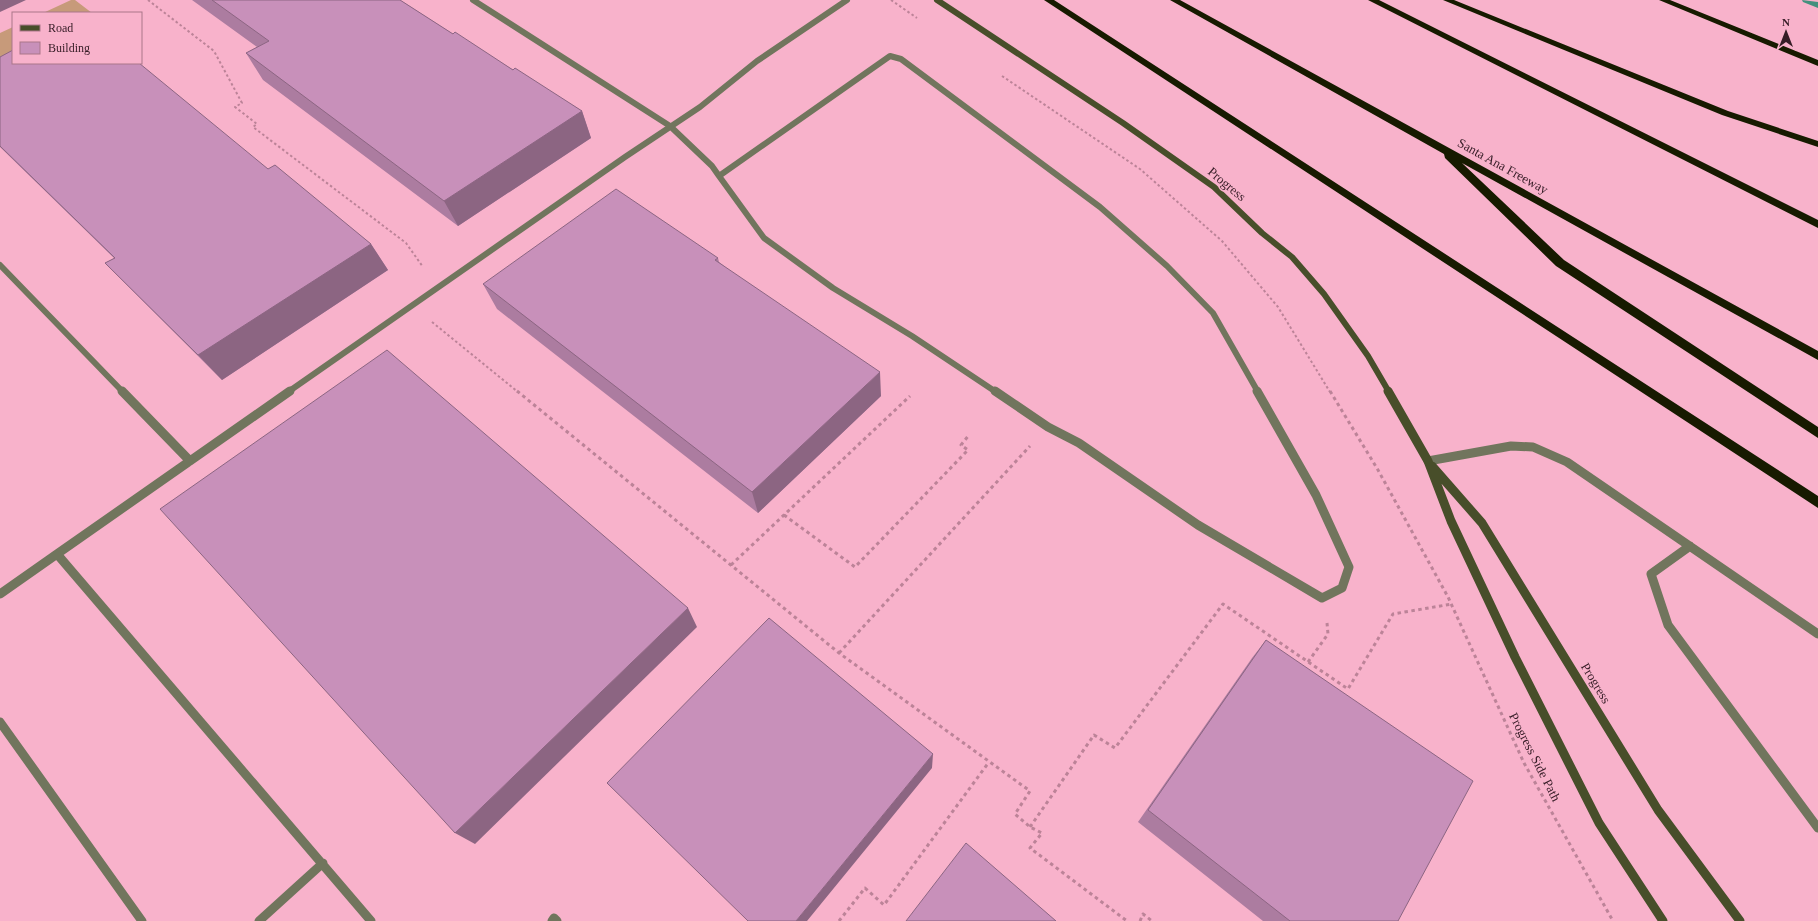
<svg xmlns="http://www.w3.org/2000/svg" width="1818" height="921" font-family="Georgia,serif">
<rect width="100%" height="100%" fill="#f8b2cb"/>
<path fill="#c79a7a" d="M71,0H75L92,13H43Z
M13,27L12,74L0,62V33Z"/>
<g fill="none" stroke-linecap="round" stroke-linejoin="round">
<path fill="#44907e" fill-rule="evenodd" d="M1802,0L1818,2V8L1803,2Z"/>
<path stroke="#bc8398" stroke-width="2" stroke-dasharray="2.5 2.5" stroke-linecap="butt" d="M148,0L214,51L242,103L235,107L257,124L253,127L406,243L423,267
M891,0L917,18
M1002,76L1140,169L1222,241L1278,307L1330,392
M432,322L518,392"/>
<path stroke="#bc8398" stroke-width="3" stroke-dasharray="3.5 3.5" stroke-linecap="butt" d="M517,391L839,653L1030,791L1015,814L1030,827L1042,833L1030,848L1127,921
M1330,391L1378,470L1448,597L1524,763L1613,921
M784,515L855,567L968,450L961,445L969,435
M731,565L910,396
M839,653L1030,446
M1308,662L1328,634L1327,623
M1030,827L1094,735L1115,748L1223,604L1348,689L1393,614L1452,604
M839,921L865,888L884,905L989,762
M1140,921L1143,914L1152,921"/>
<path stroke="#71755d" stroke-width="6" d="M473,0L670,126L712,166L719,176
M719,176L764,238L833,288L912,336L996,392
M719,176L890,56L901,59L1100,207L1167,266L1213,313L1258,392
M0,265L123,392
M288,392L625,157L700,107L757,61L847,0"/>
<path stroke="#71755d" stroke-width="9" d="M122,391L190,461
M995,391L1048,427L1079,443L1198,525L1322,598L1342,588L1349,567L1316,495L1257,391
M1428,461L1511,446L1533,447L1567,462L1818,634
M1690,546L1651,574L1668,625L1818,828
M57,554L290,391
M0,594L57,554L371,921
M0,722L142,921
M259,921L323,863
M552,921L554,918L557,921"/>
<path stroke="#484e2a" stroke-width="6" d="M937,0L1123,123L1214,187L1262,233L1292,257L1324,294L1368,356L1389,392"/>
<path stroke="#484e2a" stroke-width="9" d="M1388,391L1428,461L1451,521L1515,657L1599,823L1663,921
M1432,466L1482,523L1658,810L1740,921"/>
<path fill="#171a00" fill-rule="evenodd" d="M1044,0H1054L1818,496V508Z
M1170,0H1180L1818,351V360L1462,163L1564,260L1818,427V438L1556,266L1445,158L1444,154Z
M1368,0H1379L1818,220V228Z
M1443,0H1454L1728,111L1818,141V147L1722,115Z
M1659,0H1670L1818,60V66Z"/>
</g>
<path fill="#ac7ca0" d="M192,0H400L453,34L582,111L591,138L458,226L263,80L246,53L257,47Z
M0,57L268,169L371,244L388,270L222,380L105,263L114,258L0,147Z
M718,258L719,262L881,396L758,513L497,309L483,284Z
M1266,640L1398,921H1263L1138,822L1252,658Z"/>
<path fill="#8c6582" d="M0,0H26L0,12Z
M582,111L591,138L458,226L444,201Z
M371,244L388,270L222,380L198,355Z
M880,372L881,396L758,513L752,492Z
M688,608L697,627L475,844L455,833Z
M933,754L932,768L807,921H796Z"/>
<path fill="#c890ba" stroke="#8c6582" d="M212,0H400L453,34L455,32L513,70L515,68L582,111L444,201L246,53L269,41Z
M13,50V63H139L268,169L275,165L371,244L198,355L105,263L115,258L0,146V57Z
M616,189L718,258L715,260L880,372L752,492L483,284Z
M387,350L688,608L455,833L160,509Z
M769,618L933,754L796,921H748L607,783Z
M1266,640L1473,781L1398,921H1290L1148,810Z
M966,843L1056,921H906Z"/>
<g text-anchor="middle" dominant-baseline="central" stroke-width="3" stroke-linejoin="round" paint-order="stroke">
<g font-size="13" fill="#361c26" stroke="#f8b2cb">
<text transform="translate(1503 166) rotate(29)">Santa Ana Freeway</text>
<text transform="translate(1227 184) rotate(40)">Progress</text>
<text transform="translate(1596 683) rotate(59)">Progress</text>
<text transform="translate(1535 757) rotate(63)">Progress Side Path</text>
</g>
</g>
<rect x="12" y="12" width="130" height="52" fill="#f8b2cb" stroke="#aa7689"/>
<rect x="20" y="25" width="20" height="6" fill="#484e2a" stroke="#aa7689"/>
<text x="48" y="32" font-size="12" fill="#361c26">Road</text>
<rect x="20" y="42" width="20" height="12" fill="#c890ba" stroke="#aa7689"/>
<text x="48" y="52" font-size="12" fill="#361c26">Building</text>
<g transform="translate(1786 32)" stroke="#f8b2cb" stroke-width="3" paint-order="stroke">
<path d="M0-3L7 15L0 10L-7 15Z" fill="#361c26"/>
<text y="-6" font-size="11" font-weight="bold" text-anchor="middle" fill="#361c26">N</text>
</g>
</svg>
